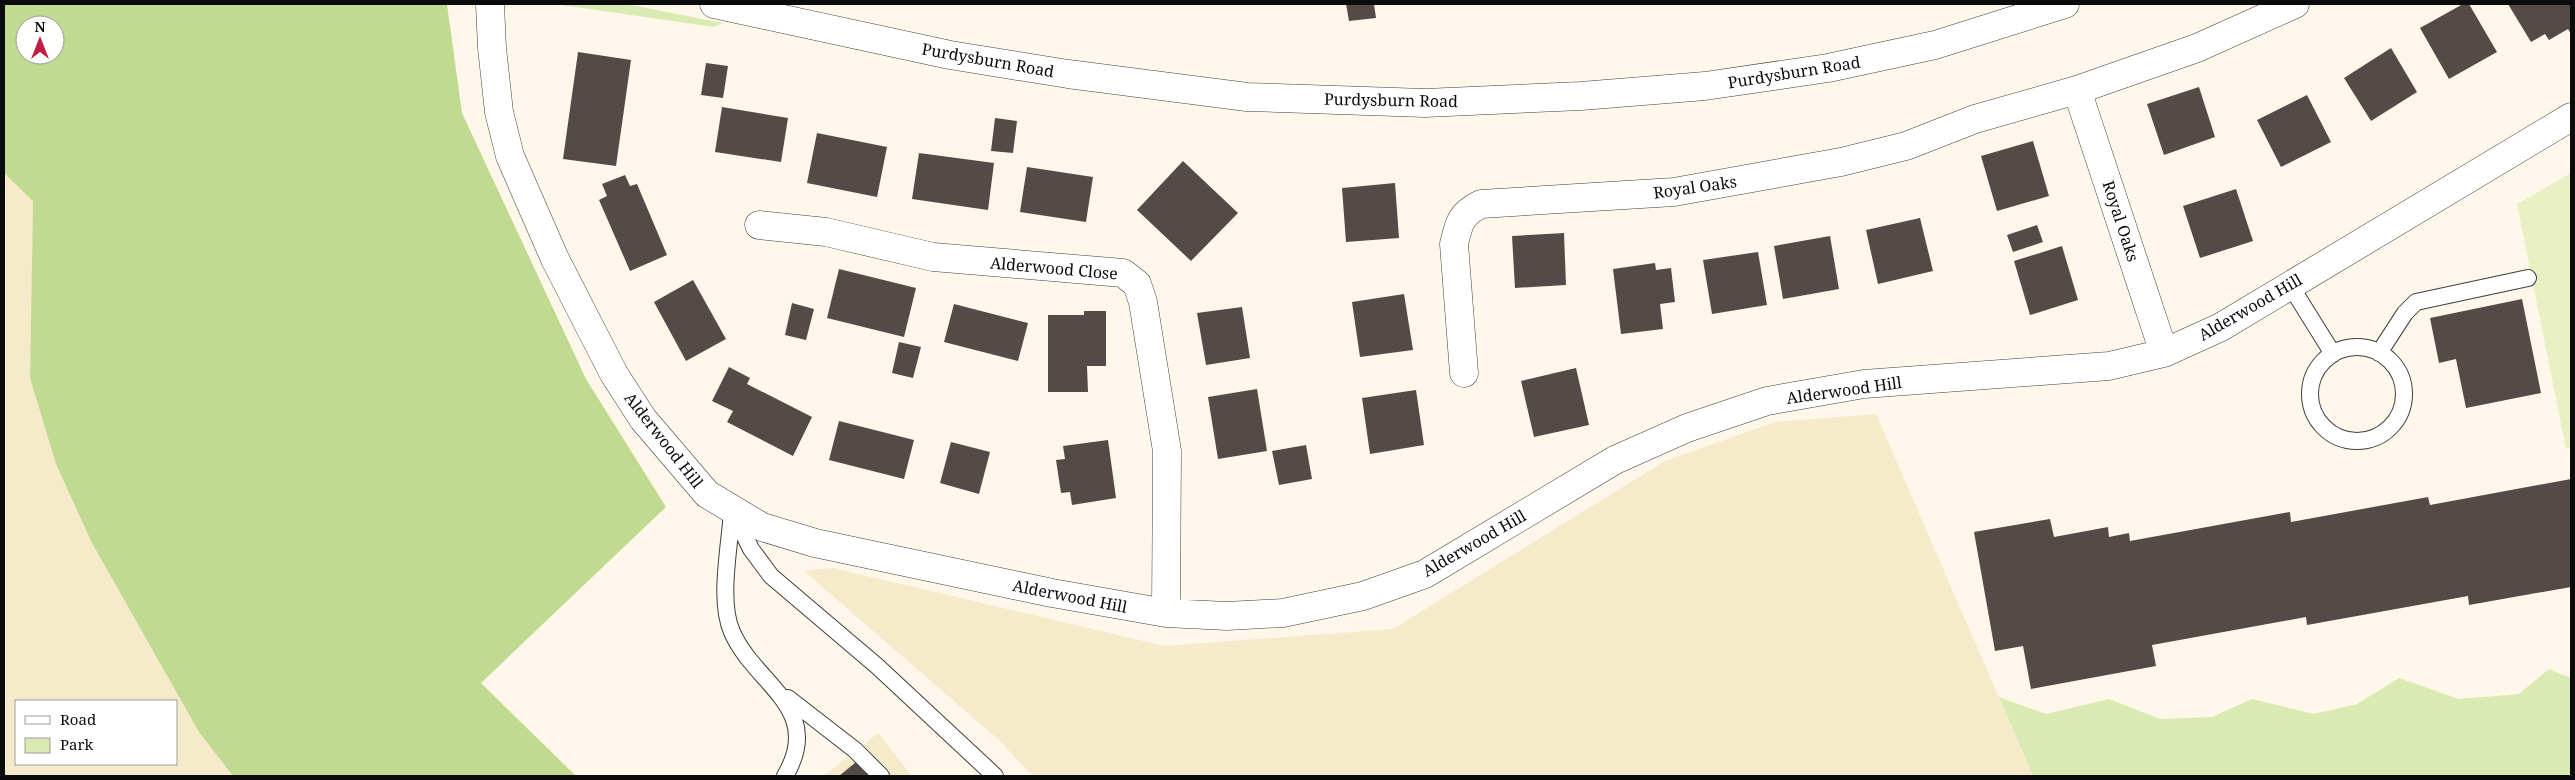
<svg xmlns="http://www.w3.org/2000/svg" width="2575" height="780" font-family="'Noto Serif',serif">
<rect width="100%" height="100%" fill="#fff7e9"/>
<path fill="#f5eac9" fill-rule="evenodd" d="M4,173L33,200L30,378L199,732L233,776H4ZM16,701H176V764H16Z
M1876,414L2033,776H1032L1000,741L804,571L833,568L1165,646L1393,629L1665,461L1775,422Z
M878,733L912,776H824Z"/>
<path fill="#d9eab2" d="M565,4H626L723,23L713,27L562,5Z
M2549,669L2571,678V772L2568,776H2033L1999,697L2046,714L2109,699L2160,719L2212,717L2252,699L2314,714L2357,704L2399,678L2459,699L2519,694Z"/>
<path fill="#c0db91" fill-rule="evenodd" d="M4,4H447L462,113L586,379L666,507L481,683L576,776H233L199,732L92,543L56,464L30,378L33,201L4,173ZM25,25H55V55H25Z"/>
<path fill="#e9f1c4" d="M2571,173V448L2566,449L2517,204Z"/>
<path fill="#544a47" d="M1346,4H1374L1376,18L1349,21Z
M2463,4H2469L2497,52L2449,79L2420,28Z
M2508,4H2571V34L2568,29L2549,40L2545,34L2531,42Z
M2391,48L2417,92L2371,121L2344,78Z
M578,52L631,60L616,166L563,159Z
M706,63L728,66L723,98L701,95Z
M2199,87L2215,137L2164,155L2147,104Z
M2307,95L2331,142L2281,167L2257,120Z
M722,107L788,118L781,162L715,152Z
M995,118L1017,121L1013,153L991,151Z
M817,133L887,147L877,197L807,183Z
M2033,141L2049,196L1997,211L1981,156Z
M919,153L994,163L988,210L912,199Z
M1183,161L1238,213L1191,261L1137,210Z
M1027,167L1093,177L1086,222L1020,212Z
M625,175L630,186L637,184L667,255L630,271L599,200L607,196L602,184Z
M1395,183L1399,238L1346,242L1342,188Z
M2236,189L2253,241L2200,258L2183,206Z
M1920,218L1933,271L1878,284L1866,230Z
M2037,225L2043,242L2013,252L2007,235Z
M1564,233L1566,285L1515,288L1512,236Z
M1830,236L1839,289L1783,299L1774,246Z
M2062,246L2078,300L2030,315L2014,261Z
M1758,252L1767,305L1712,314L1703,260Z
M1655,263L1656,270L1671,268L1675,302L1660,304L1663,329L1621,334L1613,269Z
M839,269L916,288L904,337L827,318Z
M693,280L726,339L686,361L654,302Z
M1404,294L1413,350L1360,357L1352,302Z
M2522,299L2541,393L2466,408L2456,359L2439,363L2430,318Z
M792,303L814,309L806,340L785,335Z
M954,304L1028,323L1018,361L944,342Z
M1242,307L1250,358L1206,365L1197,313Z
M1084,311H1106V366H1087L1088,392H1048V315H1084Z
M899,342L921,347L913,378L892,373Z
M729,367L750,378L747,384L812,417L793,456L727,422L733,411L712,401Z
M1576,368L1589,425L1534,437L1521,381Z
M1257,389L1267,451L1218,459L1208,397Z
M1416,390L1424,445L1370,454L1362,398Z
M839,421L914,440L904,479L829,460Z
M1108,440L1116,498L1072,505L1070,492L1061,493L1056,460L1065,459L1063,446Z
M951,442L990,452L979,494L940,483Z
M1306,445L1312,479L1279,485L1272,451Z
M2571,479V587L2469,605L2468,596L2307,625L2306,617L2152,645L2156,666L2031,689L2023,646L1995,651L1974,532L2050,519L2054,537L2108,527L2109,537L2129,533L2130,541L2290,512L2291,522L2428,497L2430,505Z
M861,758L875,776H839Z"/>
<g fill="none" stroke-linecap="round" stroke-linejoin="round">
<g stroke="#3e3e3e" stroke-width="18">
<path id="service" d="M2290,285L2333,354
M2310 394a47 47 0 1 1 94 0a47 47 0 1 1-94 0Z
M2379,353L2405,313L2416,302L2528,278
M732,511C730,545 718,601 732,632C755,685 825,708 785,776
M733,512L751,549L771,576L877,666L995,776
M788,698L855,750L881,776"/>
</g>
<g stroke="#3e3e3e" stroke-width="29">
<path id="minor" d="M490,4L492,48L499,112L510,156L555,259L614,374L643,419L707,494L762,527L815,543L1052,593L1166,613L1227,616L1283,613L1363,596L1425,574L1615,460L1687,428L1767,401L1864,384L2109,366L2164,353L2221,327L2571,117
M2077,90L2197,48L2295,4
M759,225L826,232L933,257L1123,273L1137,284L1143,302L1167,451L1166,613
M1464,373L1454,244C1459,222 1461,214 1481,204L1674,192L1841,162L1906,146L1975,119L2077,90L2164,353"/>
</g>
<g stroke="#3e3e3e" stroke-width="29">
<path id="tertiary" d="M714,4L950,55L1068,74L1247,97L1425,103L1581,96L1705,86L1828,68L1935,45L2065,4"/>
</g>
<use href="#service" stroke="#fff" stroke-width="16"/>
<use href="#minor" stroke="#fff" stroke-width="28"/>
<use href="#tertiary" stroke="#fff" stroke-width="28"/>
</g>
<g text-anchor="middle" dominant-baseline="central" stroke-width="5" stroke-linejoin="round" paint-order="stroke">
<g font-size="16" fill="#0b0b0b" stroke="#fff">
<text transform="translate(988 60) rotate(10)">Purdysburn Road</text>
<text transform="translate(1794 72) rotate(-9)">Purdysburn Road</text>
<text transform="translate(1391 100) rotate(1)">Purdysburn Road</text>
<text transform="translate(1695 187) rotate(-8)">Royal Oaks</text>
<text transform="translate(2121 221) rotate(72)">Royal Oaks</text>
<text transform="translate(1054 268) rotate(5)">Alderwood Close</text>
<text transform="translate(2250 307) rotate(-30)">Alderwood Hill</text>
<text transform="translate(1844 390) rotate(-8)">Alderwood Hill</text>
<text transform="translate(664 440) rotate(52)">Alderwood Hill</text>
<text transform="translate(1474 543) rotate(-30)">Alderwood Hill</text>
<text transform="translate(1070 596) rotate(11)">Alderwood Hill</text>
</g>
</g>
<rect width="2575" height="780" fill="none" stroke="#0b0b0b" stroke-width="10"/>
<rect x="15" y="700" width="162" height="65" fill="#ffffff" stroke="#9d9d9d"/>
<rect x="25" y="716" width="25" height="8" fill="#ffffff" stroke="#9d9d9d"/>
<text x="60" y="725" font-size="15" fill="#0b0b0b">Road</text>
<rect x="25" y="738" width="25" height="15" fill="#d9eab2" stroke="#9d9d9d"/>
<text x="60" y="750" font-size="15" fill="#0b0b0b">Park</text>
<g transform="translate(40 40)"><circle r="24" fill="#ffffff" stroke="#9d9d9d"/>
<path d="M0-4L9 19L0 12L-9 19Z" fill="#bf1f43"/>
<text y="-8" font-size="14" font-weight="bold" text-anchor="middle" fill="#0b0b0b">N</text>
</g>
</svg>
